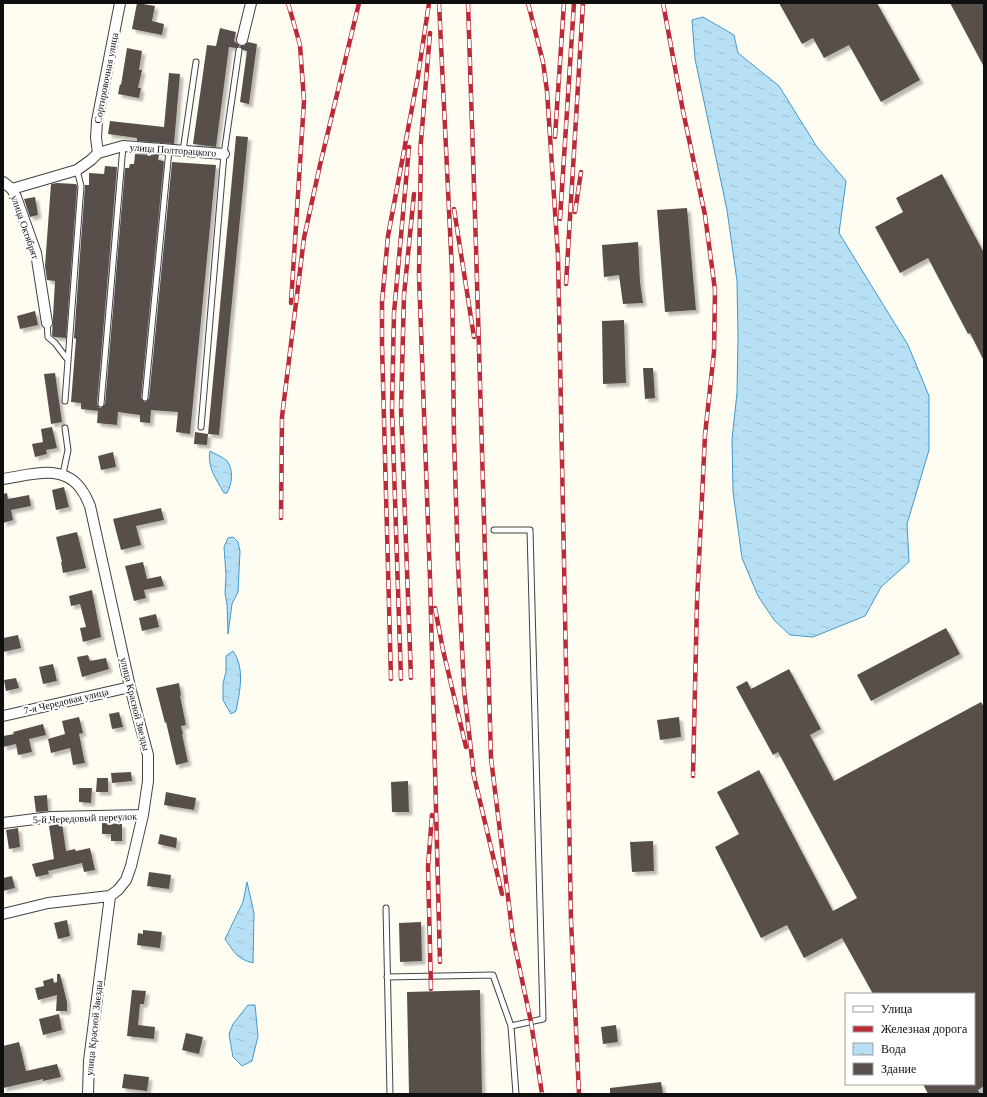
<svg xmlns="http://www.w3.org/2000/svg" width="987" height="1097" font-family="Georgia,serif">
<defs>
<pattern id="water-ripples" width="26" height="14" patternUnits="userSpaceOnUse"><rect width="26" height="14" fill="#b8e0f5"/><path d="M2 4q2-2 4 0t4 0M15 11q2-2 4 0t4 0" fill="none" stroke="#9dbfd1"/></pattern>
<filter id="shadow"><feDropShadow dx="3.5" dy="3.5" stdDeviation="1" flood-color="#0004"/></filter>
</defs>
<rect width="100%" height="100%" fill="#fffcf2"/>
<path fill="url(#water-ripples)" stroke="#4199ca" d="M703,17L734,35L738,53L779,86L817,147L846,181L839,233L908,345L929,396V450L907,524L909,562L881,587L865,616L813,637L790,635L774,620L758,596L742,558L733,492L732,439L737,393L738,337L737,281L727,210L695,59L692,20Z
M210,451C215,454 223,457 227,461C234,470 232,484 227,493H224C216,479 207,467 210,451Z
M233,537L238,542L240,551L238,592L232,604L228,634L227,604L225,593L226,575L224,547L228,538Z
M233,651C245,668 240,691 236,711L231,714L223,700V683L226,672V656Z
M247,882L254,913L253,963C237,959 234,952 225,939L243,902Z
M248,1005H255L258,1036L252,1061L242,1066L233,1057L229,1034L233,1024Z"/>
<path fill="#58504c" filter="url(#shadow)" d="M137,3L155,6L152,21L164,24L162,35L132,29Z
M779,3H877L920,80L881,102L849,45L824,58L813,38L802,44Z
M950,3H984V67Z
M220,28L236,32L234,41L240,46H244L248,42L257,44L249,104L240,102L247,51L243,50L240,46L236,48L229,47L216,147L193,144L207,45L216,46Z
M127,48L142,51L139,70H142L138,88H141L139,98L118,94L120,84L121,85Z
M169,73L180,74L174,144L137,141V138L108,134L110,121L164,127Z
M236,136L248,137L219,435L208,434Z
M135,154L159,155L158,160L164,161L141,398L144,402L147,401L149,398L172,162L216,165L190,434L176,432L178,412L151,410L150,423L140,422V415L118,412L117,425L97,423L98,411L81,409V403L71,402L76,339L74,338L85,185H89V173L104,174L105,166L117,167L97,404L98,407L101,408L105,404L125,168H129L130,164H134Z
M942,174L984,253V361L970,333L968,334L928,258L900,273L875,227L903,212L896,198Z
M57,183L76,184L77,186L66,338L54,337L52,335L55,281L47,280L45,266L51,184Z
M35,197L38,215L30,217L24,199Z
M687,208L696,310L665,312L657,210Z
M638,242L640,282L643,303L623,304L619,275L604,277L602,245Z
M35,311L38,325L20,329L17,316Z
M624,320L626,383L603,384L602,321Z
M643,368H653L655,398L645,399Z
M55,373L62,422L51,424L44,374Z
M52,427L57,448L46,450L47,454L35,457L32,444L43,442L41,429Z
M195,432L208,434L207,445L194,444Z
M113,452L116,467L101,470L98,456Z
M64,487L69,507L56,510L52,490Z
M7,493L8,499L29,495L31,506L11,510L13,520L3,523V494Z
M161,508L164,520L136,526L141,545L121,550L113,519Z
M77,532L86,568L63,573L61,562H62L56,537Z
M143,562L147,579L161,576L164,586L144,590L146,598L134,601L125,566Z
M92,590L101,637L83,642L80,628L86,627L80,604L71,606L69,596Z
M156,614L159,627L142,631L139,618Z
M946,628L960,654L871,701L857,675Z
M18,635L21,648L3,652V638Z
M88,655L90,661L106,658L109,669L82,677L77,657Z
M53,664L57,681L43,684L39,667Z
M789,669L821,729L810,735L834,781L981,702L984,707V1086L978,1090L980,1094H928L923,1084H974V994H873L842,938L804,958L787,925L761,938L715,847L739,834L717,792L759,770L833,911L857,898L778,752L773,755L736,687L747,681L751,689Z
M16,678L19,688L6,691L4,680Z
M179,683L181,695L180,696L186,725L181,726L183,734H182L188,762L176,765L166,722L165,723L156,688Z
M119,712L123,727L112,729L109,714Z
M79,717L83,733L79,734L85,763L73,765L70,748L51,753L48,739L65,734L62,721Z
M679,717L681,737L660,740L657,720Z
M43,724L46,735L29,739L32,752L18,755L16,744L3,747V736L14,734L13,732Z
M131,772L132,781L112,783L111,773Z
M97,778H108V792H96Z
M408,781L409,812H392L391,782Z
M79,788H92L91,803L79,802Z
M166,792L196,798L194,810L164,805Z
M47,795L48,811L36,812L34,796Z
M62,823L66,851L75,849L76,851L90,848L95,870L84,872L82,863L48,871L49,874L36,877L32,864L54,859L49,826Z
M102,823L122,824V841H111V834H102Z
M18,828L20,847L9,849L6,830Z
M160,834L177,838L176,848L158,844Z
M653,841L654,871L632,872L630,842Z
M149,872L171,875L169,889L147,886Z
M12,876L15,888L3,891V878Z
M67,920L70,936L58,939L54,923Z
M421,922L422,961L400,962L399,923Z
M143,930L162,932L160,948L137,945L138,933L143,934Z
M57,974H60L67,1002V1011H56L57,995L38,1000L35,988L44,986L43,981L53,978L54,983L57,982Z
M132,990L146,991L144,1004H140L138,1025L155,1027L154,1039L127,1036Z
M480,990L482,1094H409L407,992Z
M59,1014L62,1030L43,1035L39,1019Z
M616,1025L618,1042L603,1044L601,1027Z
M186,1033L203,1037L199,1054L182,1050Z
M19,1042L26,1071L57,1064L61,1077L43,1081V1079L3,1088V1046Z
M124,1074L149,1077L147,1091L122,1088Z
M661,1082L663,1094H610V1088Z"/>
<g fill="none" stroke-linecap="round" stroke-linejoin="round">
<g stroke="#424242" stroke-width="7">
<path id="lane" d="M183,151L196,62
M47,323L48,337L55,343L68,360
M145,398L169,150
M65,401L81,186L77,170
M101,404L123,146
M201,427L224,154L239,50
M63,474L68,450L65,428
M494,530H530L543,1019L511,1026
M386,908L390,1094
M387,977L493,975L511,1026L516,1094"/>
</g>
<g stroke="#424242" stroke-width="12">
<path id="street" d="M242,40L251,3
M98,153L96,138L97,121L120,3
M3,182L12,189L16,197L36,253L47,323
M12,189L77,170L91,160L98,153L123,146L224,154
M3,479C31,475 65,462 83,492C86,496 88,502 90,506L130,687L148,755V781L143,815L131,866L126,880L118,890L110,896L89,1061L88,1094
M3,716L130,687
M3,823L51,817L143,815
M3,914L48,903L110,896"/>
</g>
<use href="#lane" stroke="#fff" stroke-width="5"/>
<use href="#street" stroke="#fff" stroke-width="10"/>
<g stroke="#bc2a37" stroke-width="4.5">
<path id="rail" d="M288,3L300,45L304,101L291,303
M439,3L452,272L454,437L458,564L464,690L474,776
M468,3L476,247L491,758L513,938
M528,3L543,62L547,91L558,256L571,920L579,1094
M663,3L683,111L705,215L715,290L714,352L705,435L697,602L693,776
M555,137L564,3
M421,147L419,275L430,578L440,962
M420,153L430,33
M454,209L474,337
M575,212L581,172
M560,219L574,3
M566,284L583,3
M281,518L282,417L304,238L320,165L359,3
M435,608L443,650L466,747
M411,678L401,409L404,295L414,194
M391,679L382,345V302L388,236L418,76L429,3
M401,679L392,410L393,358L394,313L409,147
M473,772L502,894
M512,933L531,1022L542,1094
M431,989L428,867L432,815"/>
</g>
<use href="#rail" stroke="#fff" stroke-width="3" stroke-dasharray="9" stroke-linecap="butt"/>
</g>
<g text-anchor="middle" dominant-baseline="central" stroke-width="4" stroke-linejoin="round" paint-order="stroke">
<g font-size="10" fill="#0f0f0f" stroke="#fff">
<text transform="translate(106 78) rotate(-79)">Сортировочная улица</text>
<text transform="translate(173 150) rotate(4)">улица Полторацкого</text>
<text transform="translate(25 227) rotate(71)">улица Октябрят</text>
<text transform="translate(66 701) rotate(-13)">7-я Чередовая улица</text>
<text transform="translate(135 704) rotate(76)">улица Красной Звезды</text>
<text transform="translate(85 818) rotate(-2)">5-й Чередовый переулок</text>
<text transform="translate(94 1028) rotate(-84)">улица Красной Звезды</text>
</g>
</g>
<rect width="987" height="1097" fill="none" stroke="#0f0f0f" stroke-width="8"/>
<rect x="845" y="993" width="130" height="92" fill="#ffffff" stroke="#9f9f9f"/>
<rect x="853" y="1006" width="20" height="6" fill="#ffffff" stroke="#9f9f9f"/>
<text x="881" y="1013" font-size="12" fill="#0f0f0f">Улица</text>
<rect x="853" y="1026" width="20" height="6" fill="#bc2a37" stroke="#9f9f9f"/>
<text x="881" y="1033" font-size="12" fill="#0f0f0f">Железная дорога</text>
<rect x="853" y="1043" width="20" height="12" fill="url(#water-ripples)" stroke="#9f9f9f"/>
<text x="881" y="1053" font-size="12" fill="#0f0f0f">Вода</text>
<rect x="853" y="1063" width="20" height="12" fill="#58504c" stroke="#9f9f9f"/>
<text x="881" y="1073" font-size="12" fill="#0f0f0f">Здание</text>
</svg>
